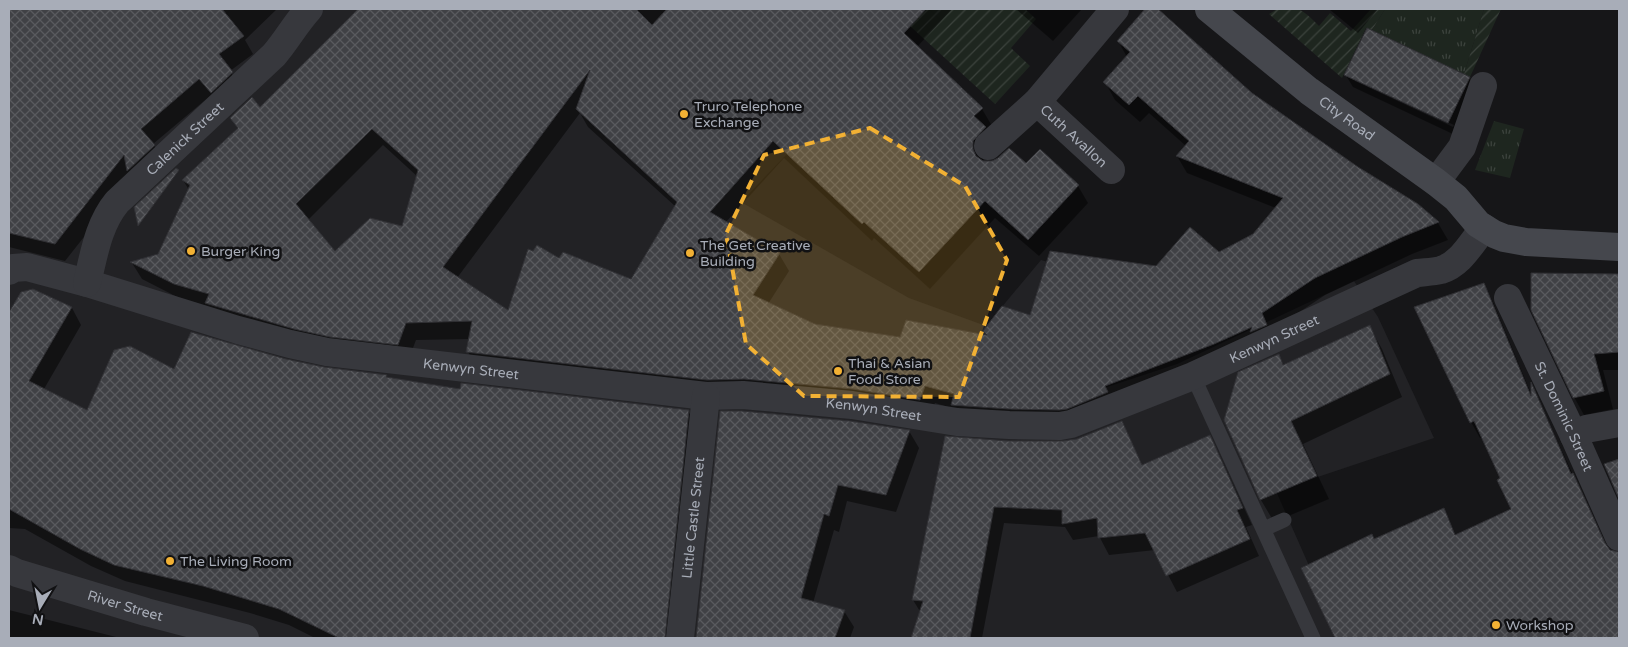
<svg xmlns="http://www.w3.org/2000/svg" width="1628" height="647" font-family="'Varela Round',sans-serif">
<defs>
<pattern id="grass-tufts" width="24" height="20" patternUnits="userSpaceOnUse" patternTransform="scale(1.25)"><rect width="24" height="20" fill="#1e261f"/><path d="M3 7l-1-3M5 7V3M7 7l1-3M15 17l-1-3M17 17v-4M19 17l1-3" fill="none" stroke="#3c433d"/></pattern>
<pattern id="garden-furrows" width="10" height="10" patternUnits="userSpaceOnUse" patternTransform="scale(1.25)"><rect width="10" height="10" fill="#1e261f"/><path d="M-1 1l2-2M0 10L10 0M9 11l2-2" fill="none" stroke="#3c433d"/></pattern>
<pattern id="building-cross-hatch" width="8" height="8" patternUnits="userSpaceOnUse" patternTransform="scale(1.25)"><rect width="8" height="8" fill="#404145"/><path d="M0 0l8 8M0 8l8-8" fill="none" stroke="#595a5e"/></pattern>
</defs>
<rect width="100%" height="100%" fill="#161618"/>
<path fill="#222225" d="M9,9H926L741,202L909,298L986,326L1041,260L1068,268L1101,389L1177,364L1354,281L1378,317L1434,438L1276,491L1341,638H9Z"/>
<path fill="url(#grass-tufts)" d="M1385,9H1484L1464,74L1372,30Z
M1494,121L1524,129L1510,178L1475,170Z"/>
<path fill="url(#garden-furrows)" d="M926,9H1025L1036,19L1011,48L1030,66L995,104L910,26Z
M1277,9C1300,6 1303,10 1319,26L1330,13L1351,31L1371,9H1385L1372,30L1366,28L1342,78L1269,14Z
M1484,9H1501L1470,77L1464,74Z"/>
<path fill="#0007" fill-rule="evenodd" d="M9,9H277L245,40L253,54L230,71L242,90L221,110L210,96L153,144L165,163L132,176L65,261L9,247Z
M360,9H731L733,10L734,9H952L917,47L982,109L992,126L987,152L982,162L1026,165L1078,186L1088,203L1039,256L995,218L930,289L874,238L872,241L784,158L726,222L779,254L789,271L768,304L815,326L901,338L987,336L984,331L1031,317L1157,267L1219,254L1254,235L1276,208L1187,173L1177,156L1186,146L1149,113L1140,122L1115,100L1105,82L1127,57L1118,41L1147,9H1156L1251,94L1357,168L1417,205L1438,223L1448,240L1412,254L1325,295L1271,331L1077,426L955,409L935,403L930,417L478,370L468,352L470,339L416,340L408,361L340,354L185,301L142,279L132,263L159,255L189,190L183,180L238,129L232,118L260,109ZM580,113L588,127L676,207L631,280L559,259L508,312L457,278ZM383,145L418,177L403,228L335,253L308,220Z
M1016,9H1082L1053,41Z
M1329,9H1378L1358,33Z
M1345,74L1469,78L1476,91L1455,135L1353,87ZM1355,78L1454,125L1453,127L1355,81Z
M1532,274L1619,275V370H1603L1613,409L1584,415L1574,397Z
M1483,285L1492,300L1532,396V387L1608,550L1619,553V638H1336L1303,569L1374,540L1443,510L1456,536L1513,510L1502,479L1482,437L1480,438L1471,422Z
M33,290L72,308L81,325L44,389L87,411L174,370L286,360L324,369L386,376L387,378L461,391L688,411L698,428L675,638H315L289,625L250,613L125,581L91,566L25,529L9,528V313L22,293Z
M1369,326L1382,349L1402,397L1303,444L1329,499L1274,522L1261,500L1225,420L1278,355L1284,366Z
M721,412L909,431L919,448L896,512L847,501L839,532L834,530L813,603L844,611L854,627L850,638H697Z
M1121,422L1143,466L1209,437L1219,454L1252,525L1246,527L1259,556L1177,592L1155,550L1109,555L1099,536L1073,540L1065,527L1004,523L982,638H912L921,613L913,600L1008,442L1063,443L1077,440Z
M9,610L120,638H9Z"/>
<path fill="url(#building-cross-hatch)" stroke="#303034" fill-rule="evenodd" d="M9,9H222L244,36L219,54L233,72L211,93L199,79L141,129L155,145L127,171L124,155L55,244L9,233Z
M358,9H636L652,25L667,9H926L904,33L983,108L974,116L986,127L973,141V149L976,156L983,161H992L998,158L1009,148L1026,163L1040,149L1079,185L1028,240L985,201L919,272L864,222L862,224L773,141L710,212L780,253L753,295L815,324L900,337L906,320L987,335L983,331L1002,306L1030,315L1050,251L1156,266L1190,227L1219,252L1253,234L1283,198L1176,156L1189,141L1138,96L1129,105L1103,82L1130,52L1117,41L1145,9H1158L1252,93L1358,167L1418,204L1439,222L1402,237L1315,278L1262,313L1267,325L1250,332L1252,327L1214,344L1105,386L1108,392L1067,409L1059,410L1010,409L951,405L954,394L925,386L920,400L853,389L744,379L707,380L466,352L472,321L406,323L398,345L330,337L294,329L205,303L209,294L174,284L130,262L158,254L190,185L182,180L238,128L230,118L252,97L260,107ZM590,70L576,109L677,202L631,279L563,252L559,258L537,245L533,251L528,249L508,310L443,267ZM372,129L418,170L402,226L370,218L335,251L296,204Z
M1367,28L1470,77L1448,123L1344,75Z
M176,168L179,170L138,226L134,207Z
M1531,273L1619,274V352L1594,354L1604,391L1573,398L1531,310Z
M1484,283L1531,396V382L1571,474L1573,473L1605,543L1610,550L1619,552V638H1335L1301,568L1372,534L1374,539L1444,508L1455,535L1511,509L1497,480L1500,478L1474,421L1470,423L1414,307Z
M33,289L72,307L29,381L87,410L114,350L130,346L174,369L191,332L286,359L324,367L387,375L386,377L460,389L461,383L689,410L665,638H339L279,609L203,586L114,565L80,549L9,509V312L21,292Z
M1370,325L1390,374L1291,421L1317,476L1260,500L1224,420L1238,372L1279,354L1283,365Z
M720,411H742L850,421L910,430L886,495L838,485L829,516L824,514L801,598L845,610L835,638H696Z
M1122,421L1142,465L1210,435L1243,508L1237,510L1250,539L1166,576L1145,533L1098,538L1097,518L1062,524V510L994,507L970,638H911L923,601L912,600L945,436L1008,441H1063L1077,439Z
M1619,459V499L1604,464Z"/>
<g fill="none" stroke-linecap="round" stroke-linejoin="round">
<path stroke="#37383d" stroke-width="15" d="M1193,376L1313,638
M1264,529L1284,520"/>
<g stroke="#37383d" stroke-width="28">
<path id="s1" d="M1037,102L1111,170"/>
<path d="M988,146L1037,102L1115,9"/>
<path d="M1436,182L1462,147L1483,86"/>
<path id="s2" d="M9,271L13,268L27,267L87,283L238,330L290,344L327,352L706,396L743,395L852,405L957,422L1009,425L1060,426L1071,424L1193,376L1417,273C1425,272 1433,272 1441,270C1461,264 1471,243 1484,228"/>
<path id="s3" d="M87,283C94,255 98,225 117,202L274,55C287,40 296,23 309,9"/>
<path id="s4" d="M1508,298L1574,436L1619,537"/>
<path d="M1574,436L1586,429L1619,423"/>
<path id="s5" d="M9,569L17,573L146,612L245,638"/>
<path id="s6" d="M680,638L706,396"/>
</g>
<path stroke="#45474d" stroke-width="28" id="s7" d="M1209,9L1309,91L1436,182L1456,198L1478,224L1494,234L1504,238L1526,242L1619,247"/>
</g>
<path fill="#f2b134" fill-opacity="0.2" stroke="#f2b134" stroke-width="4" stroke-dasharray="10 6" stroke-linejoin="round" d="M870,128L965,186L1007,260L959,397L804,396L746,344L726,234L764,155Z"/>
<g fill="#f2b134" stroke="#111113" stroke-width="2">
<circle cx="684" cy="114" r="5"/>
<circle cx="191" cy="251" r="5"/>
<circle cx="690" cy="253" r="5"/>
<circle cx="838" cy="371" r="5"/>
<circle cx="170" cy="561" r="5"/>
<circle cx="1496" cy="625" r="5"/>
</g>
<g text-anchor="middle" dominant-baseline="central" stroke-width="5" stroke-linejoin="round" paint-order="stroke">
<g font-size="14" fill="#a8adb8" stroke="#111113" text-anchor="start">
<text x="694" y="106">Truro Telephone<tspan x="694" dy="16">Exchange</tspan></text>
<text x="700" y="245">The Get Creative<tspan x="700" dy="16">Building</tspan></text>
<text x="201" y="251">Burger King</text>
<text x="848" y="363">Thai &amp; Asian<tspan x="848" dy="16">Food Store</tspan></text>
<text x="180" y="561">The Living Room</text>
<text x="1506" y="625">Workshop</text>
</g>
<g font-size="14" fill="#a8adb8" stroke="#111113">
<text stroke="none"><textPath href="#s7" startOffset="176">City Road</textPath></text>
<text stroke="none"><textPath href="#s1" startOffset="50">Cuth Avallon</textPath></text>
<text stroke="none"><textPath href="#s3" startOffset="180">Calenick Street</textPath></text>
<text stroke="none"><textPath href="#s2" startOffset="1300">Kenwyn Street</textPath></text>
<text stroke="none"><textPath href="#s2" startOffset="476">Kenwyn Street</textPath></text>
<text stroke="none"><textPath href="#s2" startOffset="881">Kenwyn Street</textPath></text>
<text stroke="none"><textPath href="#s4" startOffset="131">St. Dominic Street</textPath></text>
<text stroke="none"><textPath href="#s6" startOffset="121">Little Castle Street</textPath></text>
<text stroke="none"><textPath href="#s5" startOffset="122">River Street</textPath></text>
</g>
</g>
<rect width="1628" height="647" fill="none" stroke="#a8adb8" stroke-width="20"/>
<g transform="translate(40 607) rotate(190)" stroke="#111113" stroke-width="4" paint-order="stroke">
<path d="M0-4L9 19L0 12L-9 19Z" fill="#a8adb8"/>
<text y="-8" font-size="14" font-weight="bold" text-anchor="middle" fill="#a8adb8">N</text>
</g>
</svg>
